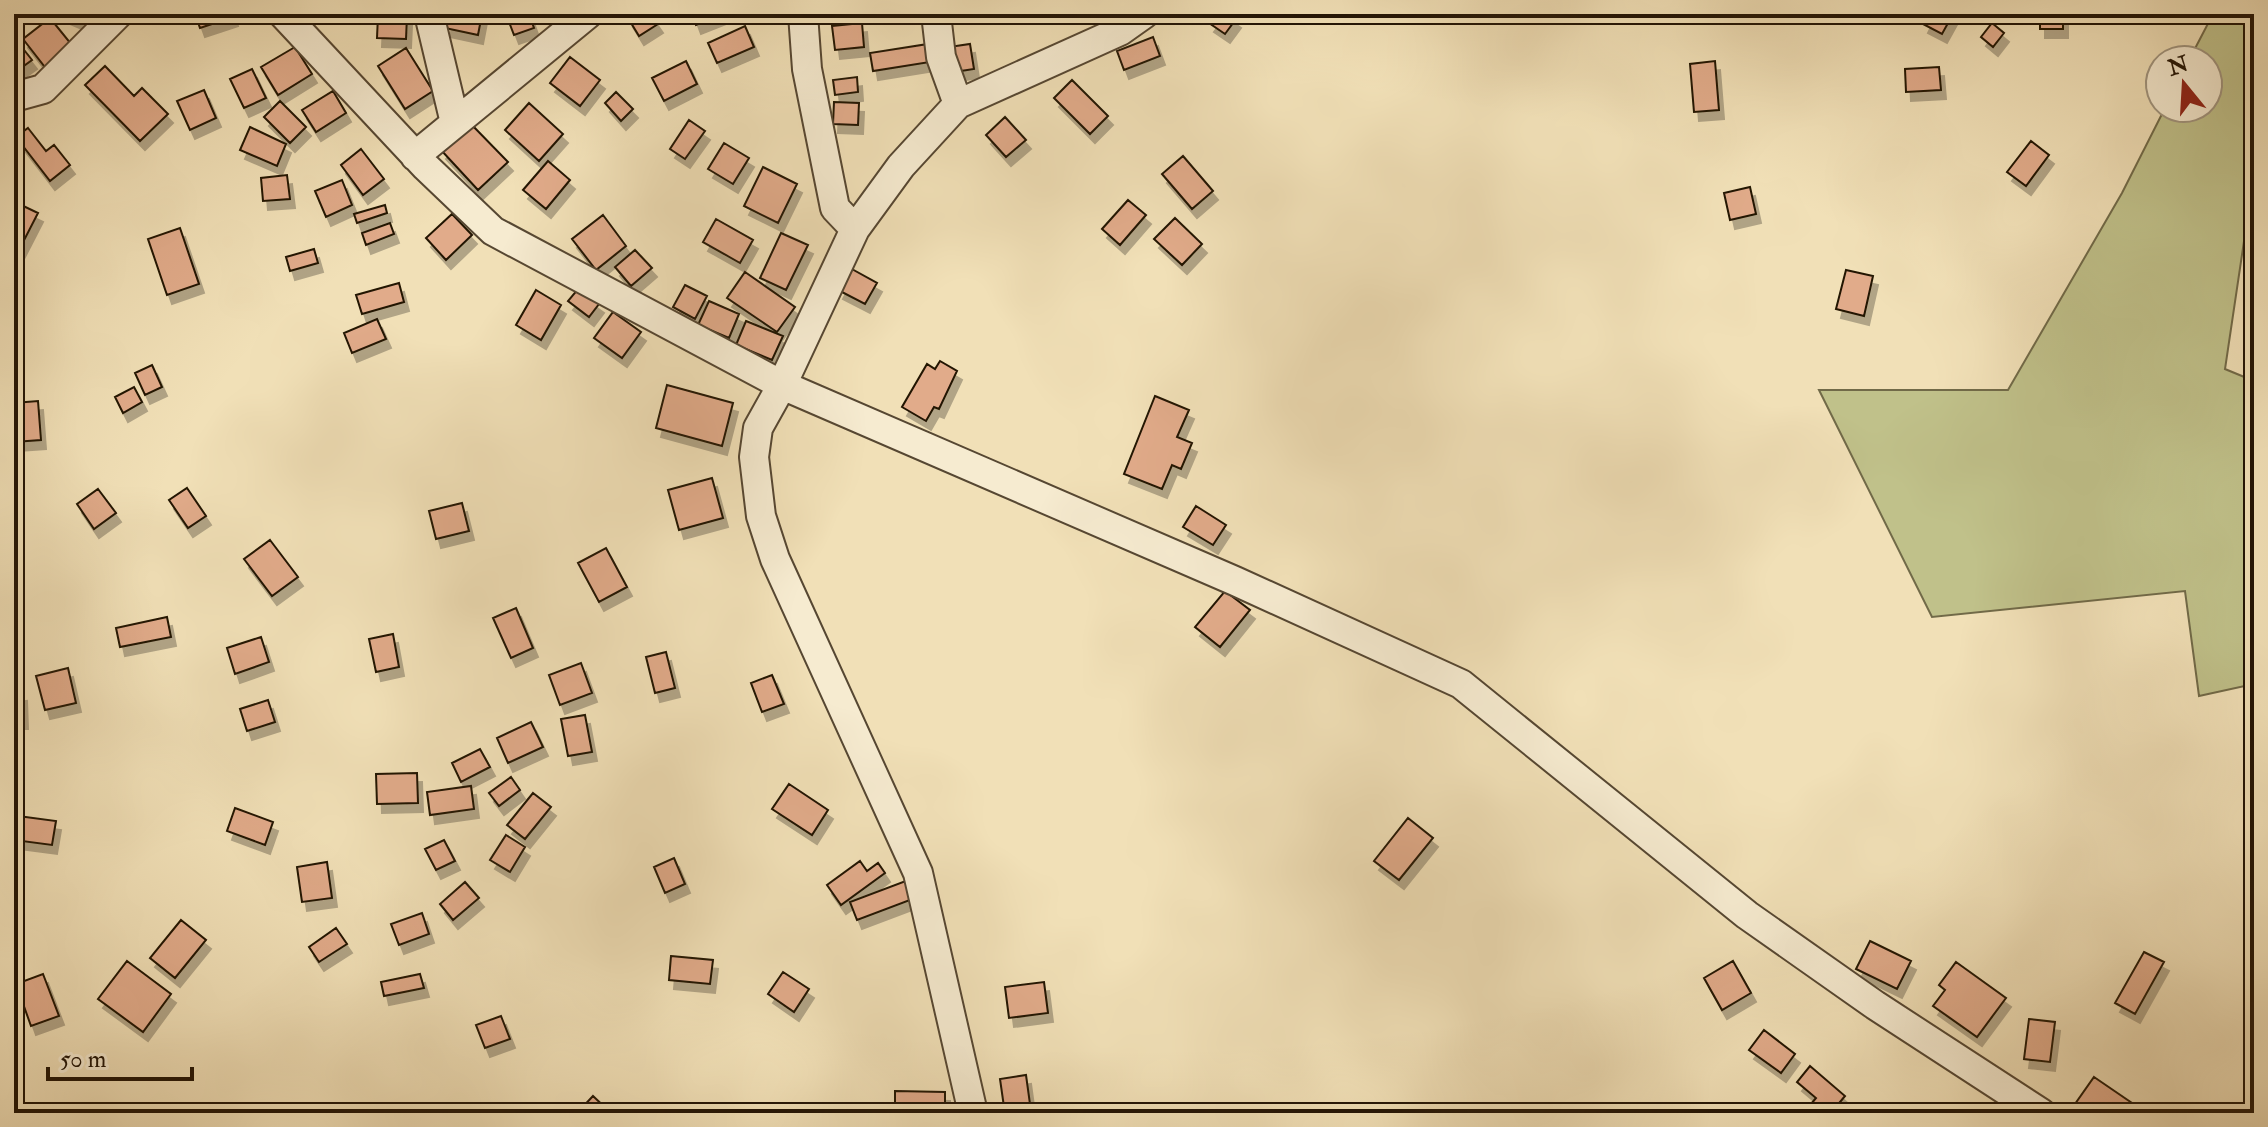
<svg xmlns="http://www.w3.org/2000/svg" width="2268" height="1127" font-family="'IM FELL Double Pica',serif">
<defs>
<filter id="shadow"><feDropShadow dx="5" dy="9" stdDeviation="0" flood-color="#0004"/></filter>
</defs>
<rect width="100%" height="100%" fill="#f1e0b7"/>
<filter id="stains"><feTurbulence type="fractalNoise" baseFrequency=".0025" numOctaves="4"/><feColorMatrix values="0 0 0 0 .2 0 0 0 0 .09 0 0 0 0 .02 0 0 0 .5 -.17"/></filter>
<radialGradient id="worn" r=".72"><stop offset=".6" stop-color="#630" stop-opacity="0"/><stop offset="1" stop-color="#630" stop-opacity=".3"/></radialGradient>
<path fill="#c0c18a" stroke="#716a48" stroke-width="2" d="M2213,14H2254V174L2225,369L2254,381V684L2199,696L2185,591L1932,617L1819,390H2008L2122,193L2165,108H2208V60H2189Z"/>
<path fill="#e1ab8a" stroke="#221405" stroke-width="2" filter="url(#shadow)" d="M63,14H90L86,24Z
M195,14H232L233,17L200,28Z
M448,14H482L478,35L445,28Z
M506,14H529L534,28L514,35Z
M635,14H651L658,24L639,36L628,18Z
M692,14H721V15L696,25Z
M1216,14H1229L1236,19L1225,34L1209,23Z
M1928,14H1953L1942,34L1923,24Z
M2040,14H2063V29H2040Z
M378,15L407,16L406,39L377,38Z
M50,18L76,50L48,71L23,39Z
M862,23L864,47L835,50L832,26Z
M1992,23L2004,33L1993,47L1981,37Z
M745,26L754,47L717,63L708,43Z
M1153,37L1160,56L1124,70L1117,51Z
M17,41L32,60L14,73V43Z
M928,44L930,62L873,71L870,53Z
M970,44L974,69L954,72L949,47Z
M295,47L312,74L278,95L261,67Z
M406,48L433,91L405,109L378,66Z
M570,57L600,80L580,106L550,83Z
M686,61L697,84L664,101L652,78Z
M1715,61L1719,110L1694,112L1690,64Z
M105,66L134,96L142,88L168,114L140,141L85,85Z
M1939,67L1941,90L1906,92L1905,69Z
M252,69L266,98L244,108L230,79Z
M857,77L858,92L835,95L833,80Z
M1072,80L1108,116L1090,134L1054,98Z
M204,90L216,118L190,130L177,101Z
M333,91L346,113L316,132L302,110Z
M616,92L633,109L621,121L605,103Z
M280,101L306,127L290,143L264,117Z
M834,102L859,103L858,125L833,124Z
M529,103L563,134L539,161L505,130Z
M1005,117L1026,140L1006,157L986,135Z
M689,120L705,131L685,159L670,149Z
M470,123L508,162L478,190L441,150Z
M250,127L286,144L277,166L240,150Z
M28,128L46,151L54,145L70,165L50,181L16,137Z
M2031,141L2049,155L2026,186L2007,172Z
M724,143L749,158L733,184L708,169Z
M361,149L384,179L363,195L341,165Z
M1183,156L1213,191L1192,209L1162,174Z
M548,161L570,180L546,209L523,190Z
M763,167L797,184L778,223L744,206Z
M287,175L290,199L263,201L261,178Z
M342,180L352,205L326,217L315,191Z
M1750,187L1756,214L1730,220L1724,193Z
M1128,200L1146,215L1120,245L1102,229Z
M17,203L38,213L19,250L14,248Z
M385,205L387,213L357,223L354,214Z
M452,214L472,235L446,260L426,238Z
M603,215L626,246L596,270L572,239Z
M1175,218L1202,244L1182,265L1154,239Z
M716,219L753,240L740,263L703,242Z
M390,223L394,234L366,245L362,233Z
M180,228L199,284L167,295L148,239Z
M781,233L808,245L786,290L760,278Z
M314,249L318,263L290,271L286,257Z
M635,250L652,268L631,286L615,267Z
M850,268L877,283L865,304L838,290Z
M1846,270L1873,276L1864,316L1836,309Z
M745,272L795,307L777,332L727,298Z
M399,283L404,302L362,314L356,295Z
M685,285L707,296L695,319L673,307Z
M578,289L599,304L589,317L568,301Z
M536,290L561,305L541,340L516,325Z
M709,301L739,314L729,338L698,325Z
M613,312L641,332L622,358L594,338Z
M377,319L386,339L352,353L344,333Z
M746,321L783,336L772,360L736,345Z
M940,361L957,371L939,409L934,407L926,421L902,407L927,364L935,369Z
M152,365L162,387L145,395L135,373Z
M667,385L733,403L722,446L656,428Z
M134,387L142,402L123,413L115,397Z
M1155,396L1189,410L1177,437L1192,443L1181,469L1172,465L1162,489L1124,474Z
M38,401L41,440L14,442V403Z
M712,478L723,518L679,530L668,490Z
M187,488L206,516L188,528L169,500Z
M98,489L116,513L94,529L77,504Z
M462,503L469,531L436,539L429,511Z
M1196,506L1226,525L1213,545L1183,527Z
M270,540L298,577L272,596L244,559Z
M606,548L627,587L599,602L578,563Z
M1225,591L1250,610L1220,647L1195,627Z
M516,608L533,648L511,658L493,618Z
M167,617L171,637L120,647L116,628Z
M393,634L399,667L376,672L369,639Z
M261,637L269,662L235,674L227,648Z
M666,652L675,688L655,693L646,657Z
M581,663L592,693L560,705L549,675Z
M68,668L76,703L45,710L36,676Z
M772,675L784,704L762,712L751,683Z
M22,692L23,720H14V693Z
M268,700L275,722L247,731L240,709Z
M585,715L592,752L568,756L561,719Z
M531,722L543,747L508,763L497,738Z
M480,749L490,767L461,782L452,763Z
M417,773L418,803L377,804L376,774Z
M511,777L520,790L499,806L489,793Z
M789,784L828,810L812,835L772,809Z
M471,786L474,809L430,815L427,792Z
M533,793L551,807L525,839L507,825Z
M235,808L273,822L265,845L227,831Z
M18,816L56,821L52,845L14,840Z
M1408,818L1433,838L1399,880L1374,861Z
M506,835L525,847L510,872L490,860Z
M444,840L455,861L436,870L425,849Z
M674,858L685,884L665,893L654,867Z
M860,861L867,871L878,863L885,873L841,905L827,885Z
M327,862L332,898L302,902L297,867Z
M911,879L918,897L857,920L850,902Z
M465,882L479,898L453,920L440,904Z
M422,913L429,934L399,945L391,924Z
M181,920L206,940L175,978L150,958Z
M336,928L347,944L319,962L309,947Z
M1870,941L1911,961L1897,989L1856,969Z
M2144,952L2164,962L2135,1014L2115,1003Z
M671,956L713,960L710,984L669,980Z
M127,961L171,994L143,1032L98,999Z
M1733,961L1751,993L1722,1010L1704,978Z
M1956,962L2006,998L1977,1037L1933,1006L1945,990L1939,985Z
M783,972L809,989L794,1012L768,994Z
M43,974L59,1016L31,1026L16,984Z
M420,974L424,988L384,996L381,982Z
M1044,982L1048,1013L1009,1018L1005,987Z
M501,1016L510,1039L485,1048L476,1025Z
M2029,1019L2055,1022L2050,1062L2024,1059Z
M1764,1030L1795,1054L1781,1073L1749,1050Z
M1810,1066L1845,1096L1831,1113L1806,1110L1816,1098L1797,1082Z
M1026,1075L1030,1104L1004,1107L1000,1079Z
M2094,1077L2132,1103L2125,1113H2088L2075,1104Z
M895,1091L945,1092V1111H895Z
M593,1096L611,1113H577Z
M415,1105L417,1113H393Z"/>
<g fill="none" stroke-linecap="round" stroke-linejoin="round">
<g stroke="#564732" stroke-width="32">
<path id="minor" d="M283,14L426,167L493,231L782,385L1235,581L1461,684L1747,915L1875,1005L2041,1113
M429,14L455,123
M803,14L807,69L835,208L855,229
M936,14L941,57L958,104
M14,97L43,89L118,14
M415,156L588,14
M973,1113L918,873L775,559L761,516L754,457L758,428L782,385L855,229L901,166L958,104L1120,31L1144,14"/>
</g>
<use href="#minor" stroke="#f6ebd0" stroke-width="28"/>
</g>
<rect width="2268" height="1127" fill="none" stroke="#f1e0b7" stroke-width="48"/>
<rect x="16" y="16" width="2236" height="1095" fill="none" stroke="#221405" stroke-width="4"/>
<rect x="24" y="24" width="2220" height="1079" fill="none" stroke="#221405" stroke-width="2"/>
<g transform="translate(2184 84) rotate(342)"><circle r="38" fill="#f6ebd0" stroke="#a1957f" stroke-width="2"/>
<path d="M0-6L14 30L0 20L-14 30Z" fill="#8f2418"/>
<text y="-12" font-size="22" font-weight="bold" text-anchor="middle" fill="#221405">N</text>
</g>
<path d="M48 1067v12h144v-12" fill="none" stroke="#221405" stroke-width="4"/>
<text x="60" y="1067" font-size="24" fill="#221405" stroke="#f6ebd0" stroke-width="6" paint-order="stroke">50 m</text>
<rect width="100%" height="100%" filter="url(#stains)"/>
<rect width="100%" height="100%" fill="url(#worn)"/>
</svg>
